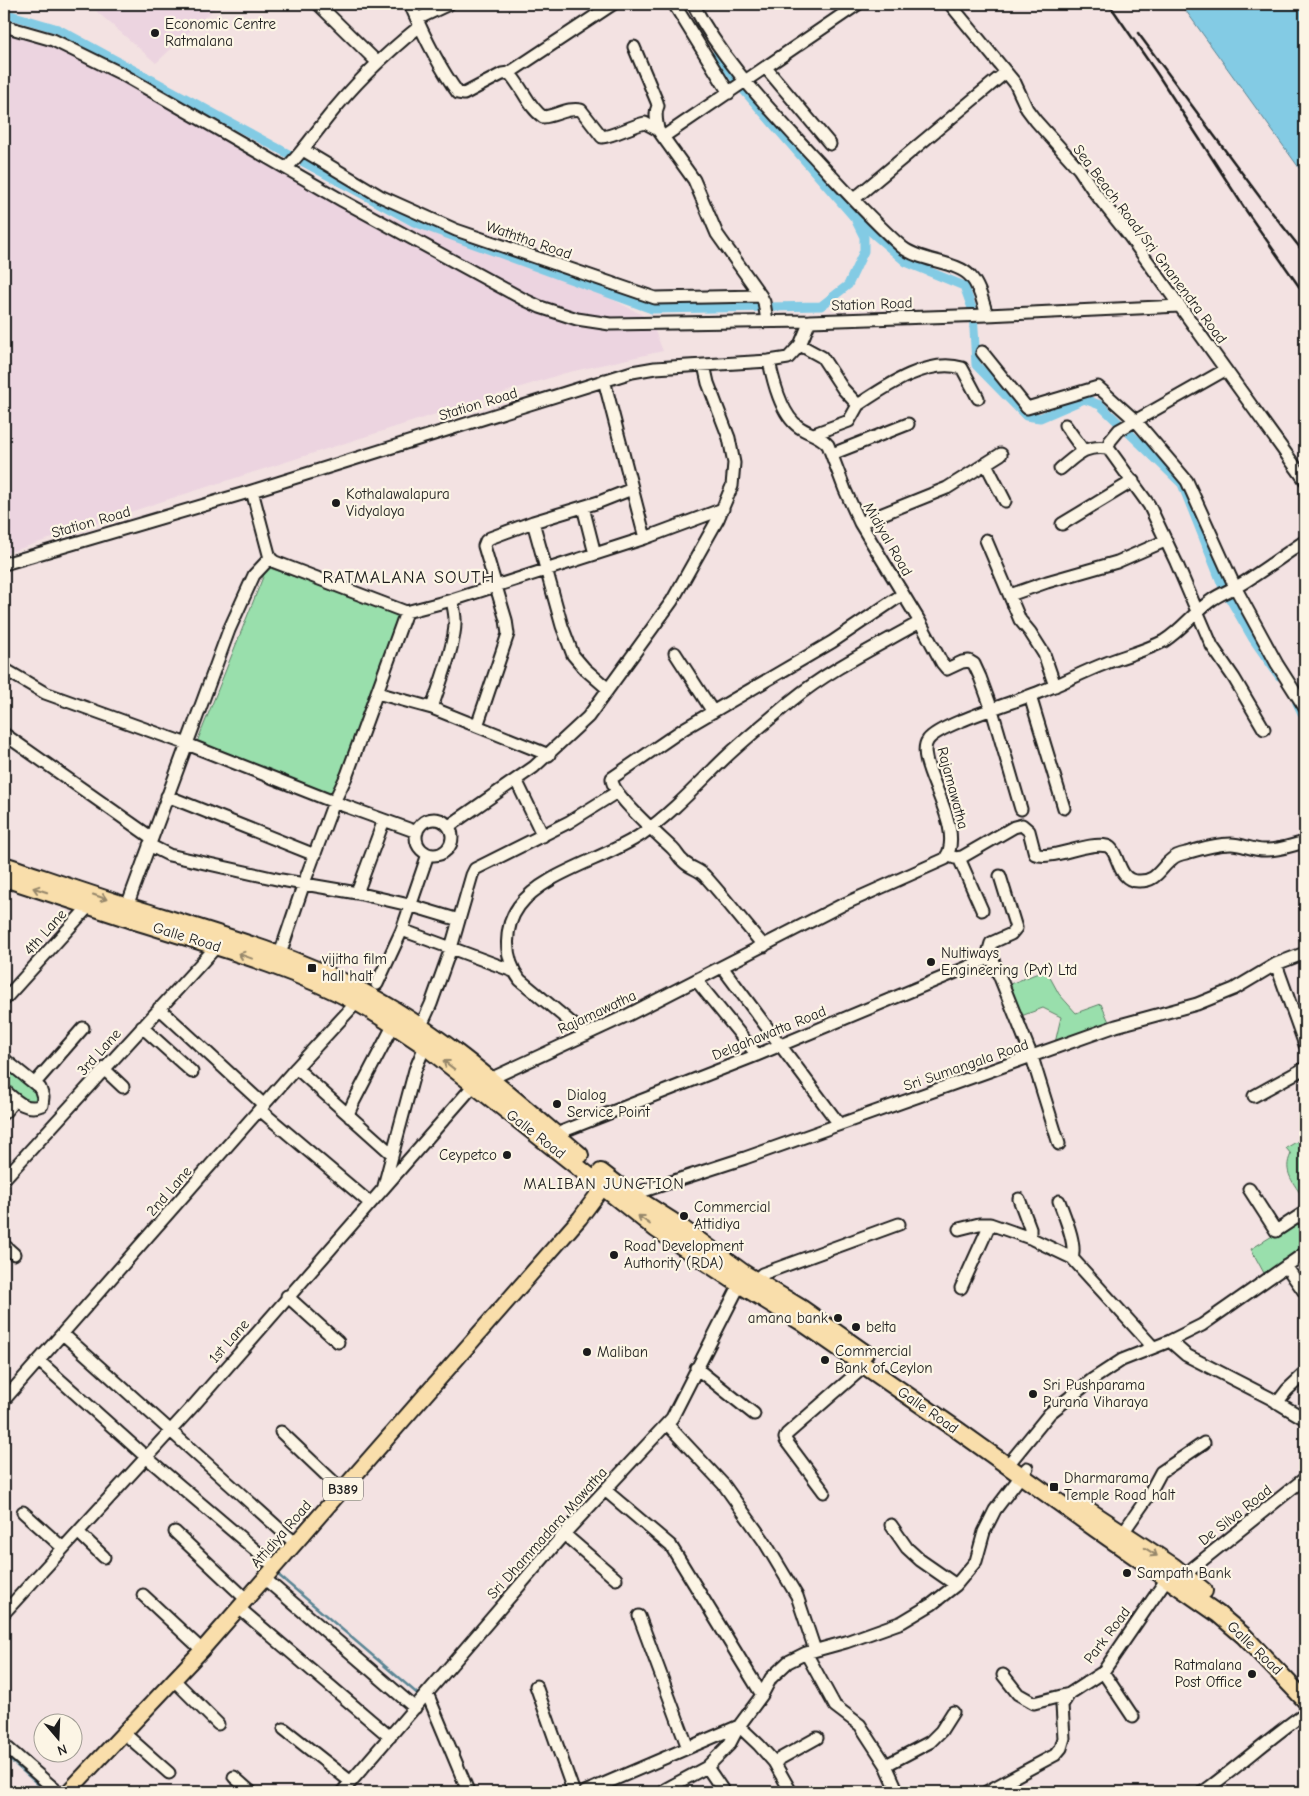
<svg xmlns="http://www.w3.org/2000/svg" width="1309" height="1796" font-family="'Comic Neue',sans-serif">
<rect width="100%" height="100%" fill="#f3e2e2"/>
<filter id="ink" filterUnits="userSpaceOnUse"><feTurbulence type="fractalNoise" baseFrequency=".02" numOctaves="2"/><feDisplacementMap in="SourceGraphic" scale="10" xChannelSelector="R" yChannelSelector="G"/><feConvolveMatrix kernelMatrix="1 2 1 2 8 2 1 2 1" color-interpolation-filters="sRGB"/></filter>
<g filter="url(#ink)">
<path fill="#ecd4e0" d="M88,4H219L156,63Z
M4,26L60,42L305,176L408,224L595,290L650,319L663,351L565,373L166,500L4,554Z"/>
<path fill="#99dfac" stroke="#5a7e64" d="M267,567L402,615L332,799L197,742Z
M1046,970L1059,994L1076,1013L1101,1004L1109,1022L1055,1043L1061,1017L1043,1008L1021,1016L1010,984Z
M4,1061L38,1089L40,1103L31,1105L4,1087Z
M1305,1137V1197L1303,1198C1294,1183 1282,1172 1291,1154L1286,1148Z
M1305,1216V1246L1265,1275L1251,1249Z"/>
<path fill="#83cbe4" stroke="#5a8594" d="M1181,4H1305V176Z"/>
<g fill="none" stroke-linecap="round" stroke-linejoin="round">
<path stroke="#5a8594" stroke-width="2.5" d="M276,1573L420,1696
M8,1758L47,1792"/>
<path stroke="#83cbe4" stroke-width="9" d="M4,13L58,29L414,222L652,309L821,306L848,285L864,251V237L856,221
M717,53L740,86L853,216L906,262L964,286L973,311L976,365L1026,416L1040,418L1084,399L1100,405L1182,484L1223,587L1253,639L1279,676
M1297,703L1305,719"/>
<g stroke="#1c1c1c" stroke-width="15">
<path id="minor" d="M318,4L377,62
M410,4C423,34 438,66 458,93L464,94L502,74L509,73C522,86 528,107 543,117C556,116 568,107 581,110L602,137C614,136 631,126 645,123L658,130L694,180L717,234L761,296L764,302L767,321
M674,4L729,93
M693,4C722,61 769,108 812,155C841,186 870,219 902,247C920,262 958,261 971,277C980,287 983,303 987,315
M950,4L1015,83L1027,109L1036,121L1079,169L1095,193L1130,237L1305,480
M417,19L449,4
M4,26L53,40L120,73L343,201L523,299L540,307L577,319L610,324L810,321
M634,47L657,102L658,106C654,114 657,121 658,130
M766,68L830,144
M509,73L613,4
M663,137L858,4
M303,150L380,196L456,230L655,298L761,296
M286,168C301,154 312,137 325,121C352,86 385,54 420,26
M854,199L1006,72
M800,345L822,357L843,389L858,405C885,387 928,357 962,368L978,398
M982,352L1027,408L1098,387L1136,421L1187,481L1235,587L1277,664L1305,708
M769,361C773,380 781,415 799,427C809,434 820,435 828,445L845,490L860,523L920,622L942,663L947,669L962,662L969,661L974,664L980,677L992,710L1021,809
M1225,370L1119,430L1110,441L1108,448L1149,505L1176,562L1212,646L1234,678L1264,729
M604,380L645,538
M1065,425L1083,450
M814,434L849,421L858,405
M832,454L908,424
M986,464L1005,501
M1060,469C1078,454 1085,445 1108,448
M252,491L270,558L275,562L406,612L452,600L645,538L723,509
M583,507L595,554
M860,523L947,488L1001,454
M1062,524L1133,481
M986,540L1020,620L1030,632L1044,654L1055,686
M4,564L252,491L632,372L655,368L769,361L788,358L800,345L810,321L987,315L1180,306
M1010,595L1047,582L1117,562L1165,541
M675,653L713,712
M4,669L45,693L187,744L334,802L417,832
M608,689L585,669L573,655L562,626L533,522L599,502L632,489
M377,693L432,708L549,755
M1030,696L1064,808
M432,708C439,685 456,643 455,620C455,613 453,606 452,600
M477,726L508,634L506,620L484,546L486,541L490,538L533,522
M4,734L152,838
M516,780L543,836
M167,796L315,855
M416 837a18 18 0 1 1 36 0a18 18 0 1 1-36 0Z
M449,826L534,767L588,717L672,601L718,519L732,486L734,463L729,438L708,383L704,365
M149,845L169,855L281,880L357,893L409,905L459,920L451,948L513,971
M947,855L955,858L962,857L1014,827L1022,825L1029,831L1035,854C1052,861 1087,841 1107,846C1120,850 1116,881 1138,881C1157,882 1160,868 1172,859C1175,856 1181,854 1186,853C1199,849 1216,844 1231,844C1242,844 1252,850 1264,850C1278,851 1292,845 1305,842
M959,858L982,910
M1000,876L1016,928L1011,934L991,943L989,950L1032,1057L1059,1144
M357,893L384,820
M127,906L229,630L254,575L270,558
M459,920L472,875L475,869L569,822L617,792
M402,930L451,948L431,1004L420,1028
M764,946C744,923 725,898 705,876C699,869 689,868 683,861C679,858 677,853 673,849C661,837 610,794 612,778L685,728L832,642L903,594
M278,960L304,883L334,802L347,775L406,612
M1276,964L1305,1045
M722,967L839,1124
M696,980L757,1055
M377,984L402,930L428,854
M4,1000L89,906
M159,1008L264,1105
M142,1027L192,1072
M586,1035L520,980C504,959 503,928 519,906C544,872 606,859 642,834C673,812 698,784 725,758C746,738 769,720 791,701C830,669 876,647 920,622
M4,1059L40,1088L43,1097L42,1105
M296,1068L392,1154
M104,1069L123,1087
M490,1079L628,1015L842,905L945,859C968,827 912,761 928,740C939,724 1019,701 1042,691C1063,683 1083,672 1104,664C1123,656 1145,651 1164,641C1182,630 1195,611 1213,599C1222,593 1233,589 1243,583C1264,570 1284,555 1305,541
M35,1083L83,1028
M4,1090C15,1100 26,1112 42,1105
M1254,1096L1305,1068
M260,1110L370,1203
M4,1113L15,1100
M350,1117L349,1112L354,1101L394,1024
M556,1134L757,1055L992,957
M4,1179L217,946
M384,1186L415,1070L425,1046
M1249,1189L1276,1231L1305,1212
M631,1195L745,1158L1116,1026L1197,1004L1234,989L1276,964L1305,953
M1019,1199L1030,1228V1238
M1059,1201C1064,1215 1077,1244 1072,1258
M990,1224L1030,1238L1072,1258L1153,1347
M959,1229L979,1224H990L961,1288
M4,1245L14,1254
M1286,1266L1305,1293
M751,1284L762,1274L899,1224
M287,1296L338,1342
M63,1334L295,1543
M1170,1341L1186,1355L1270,1398L1305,1419
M39,1361L146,1457L274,1566
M696,1368L754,1414
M4,1400L296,1068L357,1002
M1277,1403L1287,1390L1305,1373
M667,1424L724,1485L764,1541L797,1596L815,1650
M281,1432L342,1490
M1007,1466L1050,1413L1093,1379L1122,1360L1170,1341L1202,1325L1305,1253
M605,1490L671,1546L762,1695
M824,1492L786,1441L785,1438L787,1434L865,1366
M23,1512L63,1548
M891,1525L907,1548L920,1560L956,1585
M78,1532L104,1557
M175,1532L246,1599
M564,1534L616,1579
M1122,1534L1147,1498L1161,1472L1204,1443
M1184,1575L1305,1478
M264,1578L415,1708
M143,1595L202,1650
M239,1608L390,1737
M4,1613L194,1405L474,1085
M639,1616L688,1748
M806,1653L835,1706L860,1725L886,1765L898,1792
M1103,1672L1133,1717
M1003,1675L1018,1694L1034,1703L1069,1694
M173,1679L218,1724
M536,1686L573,1790L575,1792
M427,1693L468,1791
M284,1729L351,1782
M124,1733L169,1773
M4,1745L58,1792
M774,1762L817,1738
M886,1765L930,1742L941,1731L953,1712
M707,1767L724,1792
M234,1777L251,1792
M342,1792L564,1534L672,1418L743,1278
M585,1792L739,1726L759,1745L774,1762L791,1792
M665,1792L666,1789L707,1767L729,1745L739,1726L762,1695L771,1678L788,1662L806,1653L846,1642L902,1622L932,1604L956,1585L976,1561L984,1532L995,1510L1027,1468
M986,1792L1055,1755L1061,1748L1064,1738L1062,1705L1069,1694L1103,1672L1170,1574
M1203,1792C1238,1767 1269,1738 1305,1713"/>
</g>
<g stroke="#1c1c1c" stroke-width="18">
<path id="major" d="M68,1792L202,1650L580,1218L609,1179"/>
</g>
<g stroke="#1c1c1c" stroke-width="20">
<path id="highway" d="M4,865C49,880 94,896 140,910C215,933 293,955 363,992C443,1034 511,1097 580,1155
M4,878C43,891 83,904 123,917C202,943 284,963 358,1003C381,1016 403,1031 425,1046L656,1229L739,1284L803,1323L959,1431L1096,1529L1218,1614L1244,1636L1305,1700
M601,1172L631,1195L672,1221L745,1274L801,1308L865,1353
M1079,1504L1173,1566L1204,1591"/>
</g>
<use href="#minor" stroke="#fcf5e5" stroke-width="11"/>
<use href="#major" stroke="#f9deab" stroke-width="14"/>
<use href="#highway" stroke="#f9deab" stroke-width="16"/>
<path stroke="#1c1c1c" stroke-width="2.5" d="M1109,4L1158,75L1247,212L1305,295
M1138,33L1262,200L1305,254"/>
</g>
<defs><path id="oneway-shaft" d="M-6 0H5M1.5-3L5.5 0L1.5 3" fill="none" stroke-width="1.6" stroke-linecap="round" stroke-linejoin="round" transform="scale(1.25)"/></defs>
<g stroke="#96876b">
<use href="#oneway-shaft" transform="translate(40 890) rotate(-162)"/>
<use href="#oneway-shaft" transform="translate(100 897) rotate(19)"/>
<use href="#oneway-shaft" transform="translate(245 956) rotate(-160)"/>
<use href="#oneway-shaft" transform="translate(449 1065) rotate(-142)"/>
<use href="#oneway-shaft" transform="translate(644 1220) rotate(-143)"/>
<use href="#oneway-shaft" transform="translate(1151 1552) rotate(33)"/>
</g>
</g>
<g fill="#1c1c1c" stroke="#fcf5e5" stroke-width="2">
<circle cx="155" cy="33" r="5"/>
<circle cx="336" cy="503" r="5"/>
<circle cx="931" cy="962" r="5"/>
<rect x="307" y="963" width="10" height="10" rx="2.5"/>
<circle cx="557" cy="1104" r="5"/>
<circle cx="507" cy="1155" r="5"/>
<circle cx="684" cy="1216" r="5"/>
<circle cx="614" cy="1255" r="5"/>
<circle cx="838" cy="1318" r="5"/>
<circle cx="856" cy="1327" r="5"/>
<circle cx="587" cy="1352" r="5"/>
<circle cx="825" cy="1360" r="5"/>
<circle cx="1033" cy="1394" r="5"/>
<rect x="1049" y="1482" width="10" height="10" rx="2.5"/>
<circle cx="1127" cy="1573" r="5"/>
<circle cx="1252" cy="1674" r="5"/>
</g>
<g text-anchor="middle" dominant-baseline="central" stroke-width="4.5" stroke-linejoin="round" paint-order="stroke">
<rect fill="#fcf5e5" stroke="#5f5d58" stroke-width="1" x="323" y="1477.5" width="40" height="23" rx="4"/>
<g font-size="14" font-weight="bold" fill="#1c1c1c">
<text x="343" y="1489">B389</text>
</g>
<g font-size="15" fill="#1c1c1c" stroke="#fcf5e5" text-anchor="start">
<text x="165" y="24">Economic Centre<tspan x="165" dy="17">Ratmalana</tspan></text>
<text x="346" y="494">Kothalawalapura<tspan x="346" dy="17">Vidyalaya</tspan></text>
<text x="941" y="953">Nultiways<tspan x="941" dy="17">Engineering (Pvt) Ltd</tspan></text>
<text x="322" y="959">vijitha film<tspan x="322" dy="17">hall halt</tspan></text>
<text x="567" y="1095">Dialog<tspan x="567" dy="17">Service Point</tspan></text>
<text x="497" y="1155" text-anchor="end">Ceypetco</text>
<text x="694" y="1207">Commercial<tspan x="694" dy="17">Attidiya</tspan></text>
<text x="624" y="1246">Road Development<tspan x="624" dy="17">Authority (RDA)</tspan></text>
<text x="828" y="1318" text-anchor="end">amana bank</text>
<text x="866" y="1327">belta</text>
<text x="835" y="1351">Commercial<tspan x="835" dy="17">Bank of Ceylon</tspan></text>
<text x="597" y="1352">Maliban</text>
<text x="1043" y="1385">Sri Pushparama<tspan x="1043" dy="17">Purana Viharaya</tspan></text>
<text x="1064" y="1478">Dharmarama<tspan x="1064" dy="17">Temple Road halt</tspan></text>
<text x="1137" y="1573">Sampath Bank</text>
<text x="1242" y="1665" text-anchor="end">Ratmalana<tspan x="1242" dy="17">Post Office</tspan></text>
</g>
<g font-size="15" fill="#1c1c1c" stroke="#fcf5e5">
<text transform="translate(529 240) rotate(19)">Waththa Road</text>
<text transform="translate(1150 244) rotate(53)">Sea Beach Road/Sri Gnanendra Road</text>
<text transform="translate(872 304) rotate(-2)">Station Road</text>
<text transform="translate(478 404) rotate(-17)">Station Road</text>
<text transform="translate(91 522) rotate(-16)">Station Road</text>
<text transform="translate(888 539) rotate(60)">Midiyal Road</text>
<text transform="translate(953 788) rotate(75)">Rajamawatha</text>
<text transform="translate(45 932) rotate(-48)">4th Lane</text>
<text transform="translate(187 937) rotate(17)">Galle Road</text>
<text transform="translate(597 1012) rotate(-25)">Rajamawatha</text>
<text transform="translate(769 1033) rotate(-22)">Delgahawatta Road</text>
<text transform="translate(99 1052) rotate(-48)">3rd Lane</text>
<text transform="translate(966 1065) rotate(-19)">Sri Sumangala Road</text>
<text transform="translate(536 1134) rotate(38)">Galle Road</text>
<text transform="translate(169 1191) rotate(-49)">2nd Lane</text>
<text transform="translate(229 1341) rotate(-49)">1st Lane</text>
<text transform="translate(928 1410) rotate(35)">Galle Road</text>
<text transform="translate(1235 1515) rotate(-38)">De Silva Road</text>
<text transform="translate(547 1533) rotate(-48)">Sri Dhammadara Mawatha</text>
<text transform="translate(281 1534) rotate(-49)">Attidiya Road</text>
<text transform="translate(1107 1635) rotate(-53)">Park Road</text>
<text transform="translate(1255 1648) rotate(44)">Galle Road</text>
</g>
<g font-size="16" letter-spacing="1" fill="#1c1c1c" stroke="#fcf5e5">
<text x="604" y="1184">MALIBAN JUNCTION</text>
</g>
<g font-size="18" letter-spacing="1" fill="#1c1c1c" stroke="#fcf5e5">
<text x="409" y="577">RATMALANA SOUTH</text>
</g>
</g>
<rect width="1309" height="1796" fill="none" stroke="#fcf5e5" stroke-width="20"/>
<rect x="10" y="10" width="1289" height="1776" fill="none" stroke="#1c1c1c" stroke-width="2" filter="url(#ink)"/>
<g transform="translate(58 1738) rotate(161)"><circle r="24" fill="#fcf5e5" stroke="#a29e95"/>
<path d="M0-4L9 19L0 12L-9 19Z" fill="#1c1c1c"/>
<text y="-8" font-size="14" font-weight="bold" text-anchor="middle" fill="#1c1c1c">N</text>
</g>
</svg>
